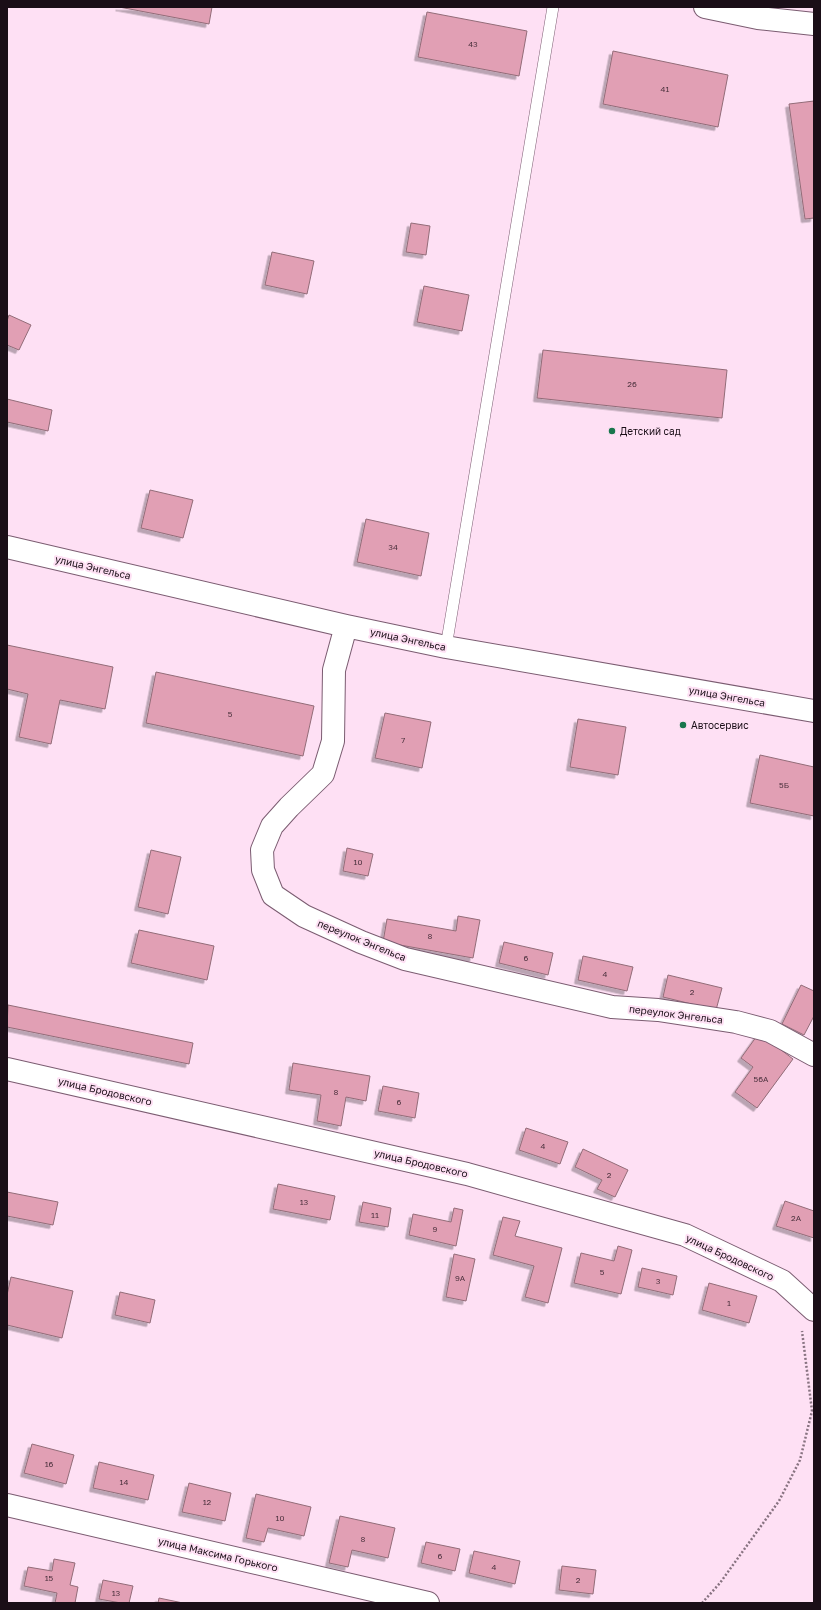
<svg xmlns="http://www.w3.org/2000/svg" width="821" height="1610" font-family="'Golos Text',sans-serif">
<defs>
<filter id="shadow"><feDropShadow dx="-3.5" dy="3.5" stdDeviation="0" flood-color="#0004"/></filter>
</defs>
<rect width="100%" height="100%" fill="#fee0f4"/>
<path fill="#e19fb4" stroke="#926c78" filter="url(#shadow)" d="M119,7H212L209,24Z
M427,12L527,31L519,76L418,57Z
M613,51L728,75L718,127L603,104Z
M814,101V218L805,219L789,104Z
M411,223L430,226L426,255L406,252Z
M272,252L314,261L307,294L265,285Z
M424,286L469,295L462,331L417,322Z
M9,315L31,325L19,350L7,345V321Z
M543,350L727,370L722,418L537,398Z
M7,399L52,410L48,431L7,422Z
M150,490L193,500L183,538L141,528Z
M366,519L429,533L421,576L357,562Z
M7,645L113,667L105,709L60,700L51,744L19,737L28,694L7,689Z
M156,672L314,706L303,756L146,723Z
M385,713L431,722L422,768L375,758Z
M578,719L626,727L618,775L570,767Z
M760,755L814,767V816L750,803Z
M347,848L373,854L368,876L343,871Z
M151,850L181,857L168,914L138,907Z
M458,916L480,920L473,958L383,942L387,919L456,931Z
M139,930L214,946L207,980L131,963Z
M504,942L553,953L548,975L499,963Z
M583,956L633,967L627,991L578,980Z
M668,975L722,988L716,1010L663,997Z
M801,985L814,991V1016L804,1035L782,1024Z
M8,1005L193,1043L189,1064L7,1027Z
M759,1033L793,1059L757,1108L735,1092L753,1067L741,1058Z
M293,1063L370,1076L366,1101L346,1097L341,1126L317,1121L321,1095L289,1090Z
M383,1086L419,1093L415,1118L378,1111Z
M526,1128L568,1142L560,1164L519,1150Z
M583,1149L628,1170L615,1197L597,1189L602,1180L575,1167Z
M278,1184L335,1196L330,1220L273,1209Z
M7,1192L58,1202L53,1225L7,1216Z
M785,1201L814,1211V1238L776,1226Z
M363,1202L391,1208L388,1227L359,1222Z
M454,1208L463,1210L456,1246L409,1235L413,1214L451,1222Z
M503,1217L520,1221L515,1236L562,1248L548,1303L525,1297L534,1266L493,1255Z
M618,1246L632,1250L621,1294L574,1283L581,1253L614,1261Z
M454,1254L475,1259L466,1301L446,1297Z
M642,1268L677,1276L673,1295L638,1287Z
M11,1277L73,1291L62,1338L7,1325V1295Z
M709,1283L757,1296L749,1323L702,1310Z
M120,1292L155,1300L150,1323L115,1315Z
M32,1444L74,1455L66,1484L24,1473Z
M99,1462L154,1475L148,1500L93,1488Z
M189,1483L231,1493L225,1521L182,1512Z
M256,1494L311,1507L304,1536L268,1528L264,1542L246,1538Z
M340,1516L395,1528L388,1558L352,1550L348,1567L329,1563Z
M426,1542L460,1549L455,1571L421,1563Z
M474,1551L520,1561L515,1584L469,1573Z
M54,1559L75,1563L70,1585L78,1587L75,1603H55L57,1593L24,1586L28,1567L52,1571Z
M562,1566L596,1570L593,1594L559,1590Z
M103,1580L133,1586L129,1603H121L99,1599Z
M159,1598L183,1603H158Z"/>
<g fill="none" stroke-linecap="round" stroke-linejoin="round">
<g stroke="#7b5c71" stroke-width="12">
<path id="lane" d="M446,647L553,7"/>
</g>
<g stroke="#7b5c71" stroke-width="24">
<path id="street" d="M7,547L346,626L446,647L814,711
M346,626L334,670L333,741L323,774L289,807L272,826L262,850L263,870L273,895L304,916L361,942L405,959L612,1007L658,1010L736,1022L770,1031L814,1055
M7,1069L467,1174L685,1235L782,1281L814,1310
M7,1505L428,1603"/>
</g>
<g stroke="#7b5c71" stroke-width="24">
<path id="secondary" d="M705,7L758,18L814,24"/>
</g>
<path stroke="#887381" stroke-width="2.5" stroke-dasharray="2 2" stroke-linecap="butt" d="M702,1603L720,1583L779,1501L800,1460L812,1411L802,1331"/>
<use href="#lane" stroke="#fff" stroke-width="11"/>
<use href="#street" stroke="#fff" stroke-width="22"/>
<use href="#secondary" stroke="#fff" stroke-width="22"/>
</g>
<g fill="#18764c" stroke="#fee0f4" stroke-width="1.5">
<circle cx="612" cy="431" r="4"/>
<circle cx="683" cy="725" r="4"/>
</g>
<g text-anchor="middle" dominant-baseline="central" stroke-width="4" stroke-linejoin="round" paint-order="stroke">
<g font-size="8" fill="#4c323e">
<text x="473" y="44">43</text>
<text x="665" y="89">41</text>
<text x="632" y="384">26</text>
<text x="393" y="547">34</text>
<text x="230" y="714">5</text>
<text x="403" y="740">7</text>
<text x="784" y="785">5Б</text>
<text x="358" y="862">10</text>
<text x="430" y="936">8</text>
<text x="526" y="958">6</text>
<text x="605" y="974">4</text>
<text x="692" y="992">2</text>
<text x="761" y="1079">56А</text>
<text x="336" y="1092">8</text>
<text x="399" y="1102">6</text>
<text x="543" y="1146">4</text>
<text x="609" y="1175">2</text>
<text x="304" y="1202">13</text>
<text x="375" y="1215">11</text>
<text x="796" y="1218">2А</text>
<text x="435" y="1229">9</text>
<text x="602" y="1272">5</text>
<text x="460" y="1278">9А</text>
<text x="658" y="1281">3</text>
<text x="729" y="1303">1</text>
<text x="49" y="1464">16</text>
<text x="124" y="1482">14</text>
<text x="207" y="1502">12</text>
<text x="280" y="1518">10</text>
<text x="363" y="1539">8</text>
<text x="440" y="1556">6</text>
<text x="494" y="1567">4</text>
<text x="49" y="1578">15</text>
<text x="578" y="1580">2</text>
<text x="116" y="1593">13</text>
</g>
<g font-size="10" fill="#1a0e17" stroke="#fee0f4" text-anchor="start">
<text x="620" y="431">Детский сад</text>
<text x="691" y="725">Автосервис</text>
</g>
<g font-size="10" fill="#1a0e17" stroke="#fee0f4">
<text transform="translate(93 567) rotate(13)">улица Энгельса</text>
<text transform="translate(408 639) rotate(12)">улица Энгельса</text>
<text transform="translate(727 696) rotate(10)">улица Энгельса</text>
<text transform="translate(362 940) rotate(22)">переулок Энгельса</text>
<text transform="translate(676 1014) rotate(7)">переулок Энгельса</text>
<text transform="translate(105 1091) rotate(13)">улица Бродовского</text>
<text transform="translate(421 1163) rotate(13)">улица Бродовского</text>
<text transform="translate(730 1257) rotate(25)">улица Бродовского</text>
<text transform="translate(218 1554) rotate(13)">улица Максима Горького</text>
</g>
</g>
<rect width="821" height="1610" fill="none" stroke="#1a0e17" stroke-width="16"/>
</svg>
